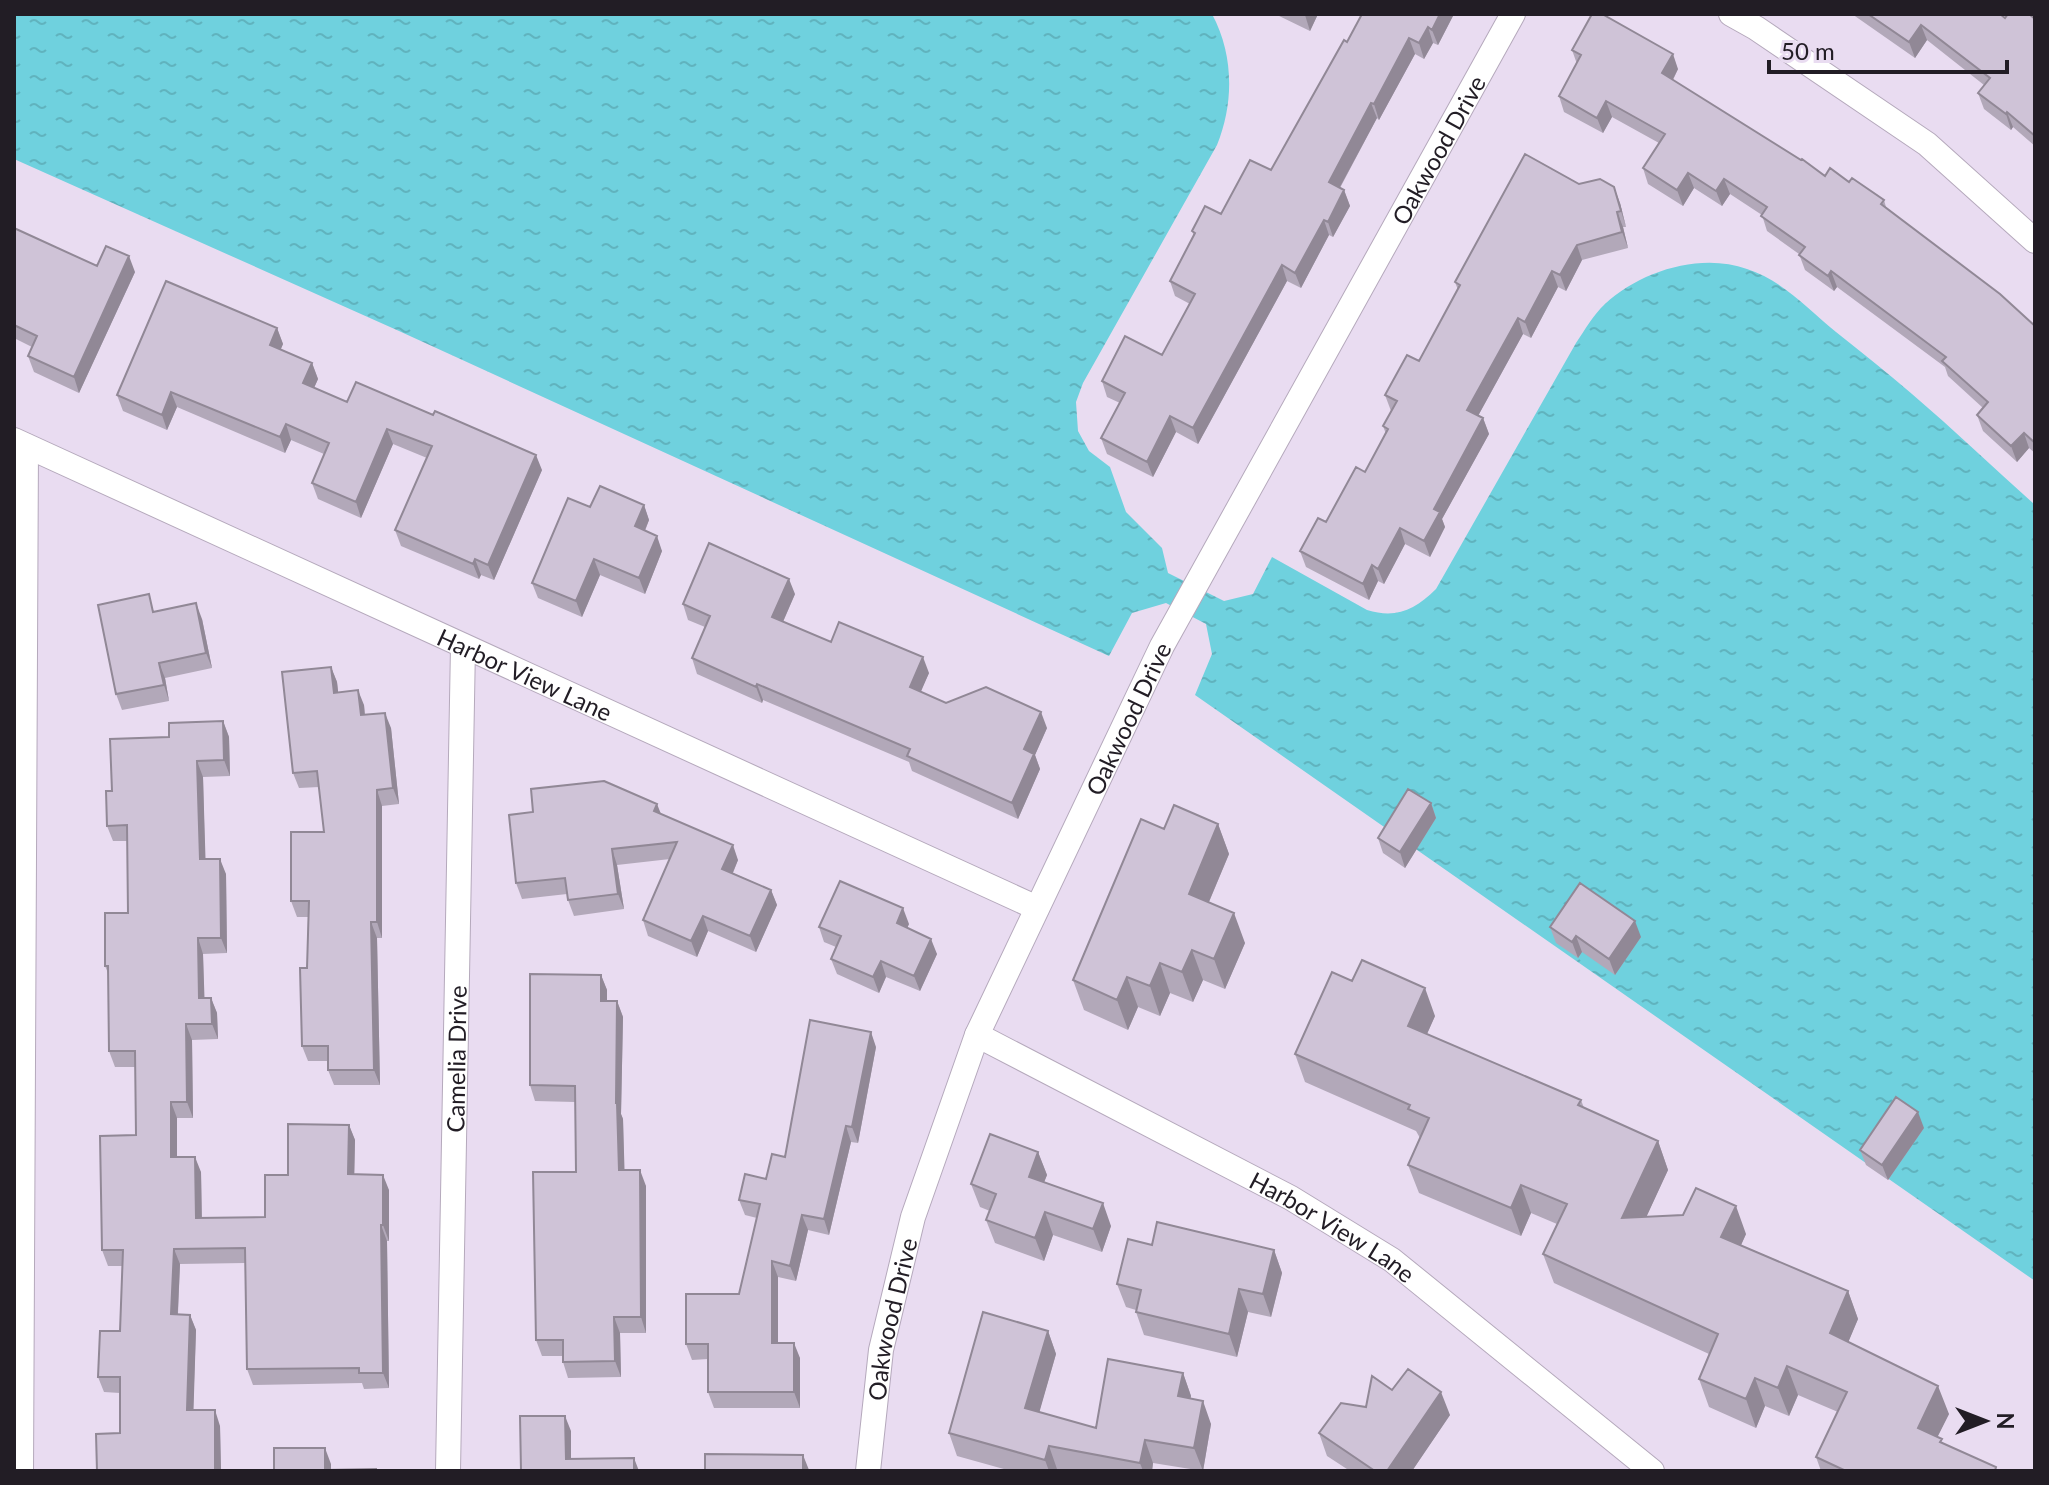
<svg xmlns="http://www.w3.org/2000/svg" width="2049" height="1485" font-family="Lato,sans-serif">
<defs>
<pattern id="water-ripples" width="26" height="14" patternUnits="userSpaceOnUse" patternTransform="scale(2)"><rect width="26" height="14" fill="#6fd1de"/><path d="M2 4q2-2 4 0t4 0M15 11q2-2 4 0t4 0" fill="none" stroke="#60b3be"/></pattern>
</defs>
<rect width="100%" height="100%" fill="#e9dcf1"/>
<path fill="url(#water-ripples)" d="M14,14H1212C1234,55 1234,103 1217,145L1083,383L1076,402L1078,431L1089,451L1110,467L1126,512L1162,548L1168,573L1224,601L1253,594L1272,557L1367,610C1396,619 1415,610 1436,589L1576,343C1585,330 1593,315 1605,304C1640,271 1701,252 1747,269C1782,280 1809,310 1836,332C1862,353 1888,373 1912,394C1954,430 1994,468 2035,505V1281L1195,695L1212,654L1206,624L1166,603L1132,613L1109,656L399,331L14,159Z"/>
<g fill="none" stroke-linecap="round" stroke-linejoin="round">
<g stroke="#b5a9bc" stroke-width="26">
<g id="street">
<path d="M1731,14L1756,28L1927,144L2035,241"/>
<path id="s1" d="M14,440L1037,908"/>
<path id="s2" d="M977,1035L1291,1198L1392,1260L1652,1471"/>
<path d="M21,1471L26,446"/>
<path id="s3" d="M448,1471L463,646"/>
<path id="s4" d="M868,1471L881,1350L913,1217L977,1035L1162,646L1513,14"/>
</g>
</g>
<use href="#street" stroke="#fff" stroke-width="24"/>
</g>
<path fill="#b2a8b9" d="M1275,14H1318L1310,31Z
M1454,14L1438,45L1433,43L1424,59L1415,54L1379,120L1377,118L1340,188L1344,190L1350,206L1333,237L1329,235L1301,288L1287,281L1198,444L1176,432L1153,477L1107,454L1101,438L1120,403L1107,397L1102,381L1162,355L1190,304L1175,296L1170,281L1194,236L1192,231L1221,214L1271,170L1347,42Z
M1852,14H2000L2005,18L2035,19V146L2013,127L2011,130L1984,109L1978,93L1984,85L1927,40L1915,58Z
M1572,50L1678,69L1673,80L1825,176L1849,182L1884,200L1886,207L2035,326V453L2029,448L2017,462L1983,431L1977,415L1983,408L1948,376L1945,367L1837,287L1834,291L1805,270L1799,254L1767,231L1762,215L1730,194L1722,206L1694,188L1683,206L1648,184L1643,168L1659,143L1612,117L1603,133L1564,112L1559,96L1577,64Z
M1579,184L1620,203L1626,227H1623L1628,248L1582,260L1566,291L1558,287L1531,338L1523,334L1478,416L1483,418L1489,434L1442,519L1445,527L1430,557L1405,544L1384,584L1378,581L1369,600L1306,567L1300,551L1326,522L1365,472L1386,434L1383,426L1391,411L1385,395L1419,361L1458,290L1455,282Z
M14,228L97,266L135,272L79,393L34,372L28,356L32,347L14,338Z
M277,328L283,344L280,350L312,363L318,379L314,388L347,402L542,470L494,580L481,575L479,579L401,546L395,530L427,458L393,444L361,518L318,499L312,483L324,454L291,440L285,453L177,407L167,430L123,411L117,395Z
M644,505L649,520L645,531L662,551L645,594L600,575L582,617L538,598L532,583L590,507Z
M795,594L783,622L831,642L929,673L920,692L946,703L1047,728L1035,755L1040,769L1018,819L912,771L909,762L763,700L762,703L697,674L692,658L705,627L688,620L683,604Z
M155,612L202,619L212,668L165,678L169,701L122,710L116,694Z
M331,667L337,682L338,692L364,705L365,715L391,728L399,804L382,806V938H377L380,1085H334L328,1070V1061H308L302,1046L307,968L308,917H297L291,901L324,832L319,787L299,788L293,773Z
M223,721L229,737L230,776L203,777L205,859L226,874L227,953L203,954L204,998H211L217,1013L218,1039L192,1040L193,1118H177V1157L201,1172L202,1218L265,1217L288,1175L349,1125L355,1140L354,1174L389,1190V1241H387L389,1388L364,1389L362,1383L253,1385L247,1369L245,1263L180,1264L178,1314L190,1315L196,1330L193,1410L220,1426L221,1471H97L120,1433V1393L104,1392L98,1377L120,1331L122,1266H108L102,1250L136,1135L135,1067H115L109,1051L108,973L105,966L128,913L127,841H113L107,826L112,791L169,737Z
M1431,803L1436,818L1405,868L1383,853L1378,838Z
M661,814L738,860L733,873L771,890L777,905L756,952L708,931L697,957L648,936L643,920L670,859L617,865L624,909L574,916L568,900L567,894L522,899L516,883Z
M1218,824L1229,854L1209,902L1245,943L1225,989L1203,980L1193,1002L1170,993L1160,1016L1138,1007L1128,1030L1084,1010L1073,980L1164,829Z
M909,924L907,928L937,954L920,991L886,977L879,993L837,974L831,959L836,947L824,942L819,927Z
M1550,927L1641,937L1615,975L1582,952L1578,958L1556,943Z
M601,975L607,990V1001H617L623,1017L621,1114L623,1119L624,1170L646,1186V1333H620L621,1377L568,1378L563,1362V1356H542L536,1340L576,1172L575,1102L535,1101L530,1085Z
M1352,981L1435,1016L1427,1034L1581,1100L1584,1108L1658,1141L1668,1170L1646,1217L1746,1234L1741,1245L1848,1291L1858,1319L1848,1342L1949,1414L1937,1437L1943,1444L1998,1471H1821L1816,1457L1838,1412L1798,1395L1789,1416L1765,1406L1756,1428L1709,1407L1699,1379L1709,1354L1554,1283L1543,1254L1557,1224L1531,1213L1521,1236L1419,1193L1408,1165L1420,1138L1416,1131L1305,1082L1295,1054Z
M876,1047L858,1143L851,1142L829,1235L808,1230L796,1281L778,1277V1343L800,1358V1408H714L708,1392V1359L692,1360L686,1344L739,1294L757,1218L745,1215L739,1200L766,1179Z
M1924,1128L1888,1180L1866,1165L1860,1150Z
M1038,1152L1047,1175L1044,1182L1111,1226L1102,1252L1053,1235L1044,1261L995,1243L986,1220L990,1211L980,1207L971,1184Z
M1152,1245L1274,1250L1282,1273L1271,1317L1248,1312L1237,1357L1144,1335L1136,1312V1310L1126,1307L1117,1284Z
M1048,1331L1056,1354L1039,1412L1096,1428L1183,1373L1191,1396L1190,1398L1211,1424L1203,1471L1153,1463L1152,1471H1068L1057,1469L1056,1471H1011L957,1456L949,1433Z
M1392,1390L1450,1415L1412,1471H1350L1327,1456L1319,1433L1366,1407Z"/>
<path fill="#918896" d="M1305,14H1318L1310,31L1305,15Z
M1440,14H1454L1438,45L1432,30Z
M1921,25L1927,40L1915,58L1909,42Z
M1428,27L1433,43L1424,59L1419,43Z
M1409,38L1415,54L1379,120L1374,104Z
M1673,54L1678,69L1668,89L1662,73Z
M1606,101L1612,117L1603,133L1597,118Z
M1371,103L1377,118L1334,198L1329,182Z
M2007,112L2013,127L2011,130L2006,114Z
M1688,173L1694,188L1683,206L1677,190Z
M1724,179L1730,194L1722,206L1716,191Z
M1614,187L1620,203L1626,227L1621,211Z
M1344,190L1350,206L1333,237L1328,222Z
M1617,212L1623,227L1628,248L1622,232Z
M1324,220L1329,235L1301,288L1295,273Z
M1577,245L1582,260L1566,291L1560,275Z
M129,256L135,272L79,393L74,377Z
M1282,265L1287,281L1198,444L1193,428Z
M1552,271L1558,287L1531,338L1525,322Z
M1831,271L1837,287L1834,291L1828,276Z
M1518,318L1523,334L1473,425L1467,410Z
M277,328L283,344L276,361L270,345Z
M312,363L318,379L309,399L303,383Z
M171,392L177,407L167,430L162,415Z
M1170,416L1176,432L1153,477L1147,462Z
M1483,418L1489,434L1442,519L1445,527L1430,557L1424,541L1434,509Z
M286,424L291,440L285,453L280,437Z
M387,429L393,444L361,518L356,502Z
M2024,433L2029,448L2017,462L2011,446Z
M536,455L542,470L494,580L488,565Z
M644,505L649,520L640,542L635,526Z
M1400,528L1405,544L1384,584L1378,569Z
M657,536L662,551L645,594L639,578Z
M475,559L481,575L479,579L473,564Z
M594,559L600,575L582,617L576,601Z
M1372,565L1378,581L1369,600L1363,584Z
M789,579L795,594L778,633L772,617Z
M196,603L202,619L212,668L206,653Z
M923,657L929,673L916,703L910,687Z
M159,663L165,678L169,701L164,685Z
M331,667L337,682L340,708L334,693Z
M757,684L763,700L762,703L756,687Z
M358,690L364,705L366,731L361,715Z
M1041,712L1047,728L1035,755L1040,769L1018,819L1012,803L1024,749Z
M385,713L391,728L399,804L393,788Z
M223,721L229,737L230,776L224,760Z
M197,761L203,777L206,875L200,859Z
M377,790L382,806V938L377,922Z
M1431,803L1436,818L1405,868L1400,852Z
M657,804L663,819L654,811Z
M1218,824L1229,854L1200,923L1189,894Z
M733,845L738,860L728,884L722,869Z
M612,849L617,865L624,909L618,894Z
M220,859L226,874L227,953L221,938Z
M771,890L777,905L756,952L750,936Z
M903,908L909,924L902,939L897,923Z
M1234,913L1245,943L1225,989L1214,959Z
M703,916L708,931L697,957L691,941Z
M1635,921L1641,937L1615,975L1609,959Z
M371,922L377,938L380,1085L374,1070Z
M1576,936L1582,952L1578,958L1572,942Z
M198,938L203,954L205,1013L199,998Z
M931,939L937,954L920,991L914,976Z
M1192,950L1203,980L1193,1002L1182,972Z
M881,961L886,977L879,993L873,977Z
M1160,963L1170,993L1160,1016L1150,986Z
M601,975L607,990V1016L601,1001Z
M1127,977L1138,1007L1128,1030L1117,1000Z
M1425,988L1435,1016L1418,1054L1408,1026Z
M211,998L217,1013L218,1039L212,1024Z
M617,1001L623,1017L621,1114L623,1119L625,1186L619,1170L616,1103Z
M186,1024L192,1040L193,1118L187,1102Z
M871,1032L876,1047L858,1143L852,1127Z
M171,1102L177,1118V1173L171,1157Z
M1918,1112L1924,1128L1888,1180L1882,1165Z
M349,1125L355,1140L354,1190L348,1174Z
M846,1126L851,1142L829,1235L824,1219Z
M1658,1141L1668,1170L1633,1246L1622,1218Z
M1038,1152L1047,1175L1037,1200L1029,1177Z
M195,1157L201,1172L202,1234L196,1218Z
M640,1170L646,1186V1333L641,1317Z
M383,1175L389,1190V1241L383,1225Z
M1521,1185L1531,1213L1521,1236L1511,1208Z
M1103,1203L1111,1226L1102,1252L1093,1229Z
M1736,1206L1746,1234L1732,1265L1721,1237Z
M1045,1212L1053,1235L1044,1261L1035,1238Z
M802,1215L808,1230L796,1281L790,1266Z
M381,1225L387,1241L389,1388L383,1373Z
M174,1249L180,1264L177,1330L171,1314Z
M1274,1250L1282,1273L1271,1317L1263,1294Z
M772,1261L778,1277V1359L772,1343Z
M1239,1289L1248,1312L1237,1357L1229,1334Z
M1848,1291L1858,1319L1840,1362L1830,1333Z
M190,1315L196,1330L193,1426L187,1410Z
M614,1317L620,1333L621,1377L615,1361Z
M1048,1331L1056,1354L1034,1431L1025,1408Z
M794,1343L800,1358V1408L794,1392Z
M1787,1366L1798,1395L1789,1416L1778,1388Z
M1183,1373L1191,1396L1187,1419L1178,1396Z
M1755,1378L1765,1406L1756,1428L1746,1399Z
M1938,1386L1949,1414L1928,1456L1918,1428Z
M1441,1392L1450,1415L1412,1471H1387Z
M1203,1401L1211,1424L1203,1471L1194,1448Z
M215,1410L220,1426L221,1471H215Z
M565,1416L571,1431V1471L566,1459Z
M1145,1440L1153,1463L1152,1471H1143L1140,1463Z
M1049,1446L1057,1469L1056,1471H1049L1045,1460Z
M325,1448L331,1464V1471H325Z
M803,1455L809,1470V1471H803Z
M634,1458L639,1471H634Z"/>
<path fill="#cfc3d7" stroke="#918896" stroke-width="2" d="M1362,14H1440L1432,30L1428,27L1419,43L1409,38L1374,104L1371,103L1329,182L1344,190L1328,222L1324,220L1295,273L1282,265L1193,428L1170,416L1147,462L1101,438L1125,393L1102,381L1125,336L1162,355L1195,294L1170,281L1195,233L1192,231L1205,206L1221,214L1250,160L1271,170L1344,40L1347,42Z
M1592,14H1602L1673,54L1662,73L1801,160L1802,159L1825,176L1830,168L1849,182L1852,178L1884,200L1881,204L2000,294L2035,326V443L2024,433L2011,446L1977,415L1988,402L1942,361L1946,357L1831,271L1828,276L1799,255L1805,247L1761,216L1767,207L1724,179L1716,191L1688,173L1677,190L1643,168L1665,134L1606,101L1597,118L1559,96L1581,55L1572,50Z
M1868,14H2000L2005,18L2008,14H2029L2035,19V136L2007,112L2006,114L1978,93L1990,78L1921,25L1909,42Z
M1525,154L1579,184L1600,179L1614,187L1621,211L1617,212L1622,232L1577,245L1560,275L1552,271L1525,322L1518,318L1467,410L1483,418L1434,509L1440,512L1424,541L1400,528L1378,569L1372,565L1363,584L1300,551L1318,518L1326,522L1356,467L1365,472L1388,429L1383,426L1397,401L1385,395L1407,355L1419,361L1460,285L1455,282Z
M14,228L97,266L106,246L129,256L74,377L28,356L37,336L14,325Z
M166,281L277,328L270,345L312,363L303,383L347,402L356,382L433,415L435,411L536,455L488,565L475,559L473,564L395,530L432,446L387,429L356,502L312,483L329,443L286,424L280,437L171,392L162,415L117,395Z
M600,486L644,505L635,526L657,536L639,578L594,559L576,601L532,583L568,498L590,507Z
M709,543L789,579L772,617L831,642L839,622L923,657L910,687L946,703L986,687L1041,712L1024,749L1034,754L1012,803L907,756L910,749L757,684L756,687L692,658L710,616L683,604Z
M149,594L153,612L196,603L206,653L159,663L164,685L116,694L98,605Z
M331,667L334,693L358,690L361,715L385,713L393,788L377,790V922H371L374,1070H328V1046H302L300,968H307L309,901H291V832H324L317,771L293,773L282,672Z
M223,721L224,760L197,761L200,859H220L221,938H198L199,998H211L212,1024H186L187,1102H171V1157H195L196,1218L265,1217V1175H288V1124L349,1125L348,1174L383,1175V1225H381L383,1373H359V1368L247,1369L245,1248L174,1249L171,1314L190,1315L187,1410H215V1471H97L96,1434L120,1433V1377H98L100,1331H120L123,1250H102L100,1136L136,1135L135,1051H109L108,966H105V913H128L127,825L107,826L106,791H112L110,739L169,737V723Z
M604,781L657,804L654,811L733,845L722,869L771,890L750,936L703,916L691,941L643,920L677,842L612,849L618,894L568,900L565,878L516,883L509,815L533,812L531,789Z
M1408,789L1431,803L1400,852L1378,838Z
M1174,805L1218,824L1189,894L1234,913L1214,959L1192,950L1182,972L1160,963L1150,986L1127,977L1117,1000L1073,980L1141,819L1164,829Z
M840,881L903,908L897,923L931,939L914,976L881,961L873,977L831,959L841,936L819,927Z
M1580,883L1635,921L1609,959L1576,936L1572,942L1550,927Z
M1362,960L1425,988L1408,1026L1581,1100L1578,1105L1658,1141L1622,1218L1683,1215L1696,1188L1736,1206L1721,1237L1848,1291L1830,1333L1938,1386L1918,1428L1942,1439L1940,1442L1996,1467L1995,1471H1846L1816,1457L1847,1392L1787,1366L1778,1388L1755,1378L1746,1399L1699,1379L1718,1334L1543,1254L1567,1204L1521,1185L1511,1208L1408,1165L1429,1118L1408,1109L1410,1105L1295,1054L1332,972L1352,981Z
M530,974L601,975V1001H617L616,1103H617L619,1170H640L641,1317H614L615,1361L563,1362V1340H536L533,1172H576L575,1086L530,1085Z
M810,1020L871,1032L852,1127L846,1126L824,1219L802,1215L790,1266L772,1261V1343H794V1392H708V1344H686V1294H739L760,1204L739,1200L745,1174L766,1179L772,1154L785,1157Z
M1896,1097L1918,1112L1882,1165L1860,1150Z
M990,1134L1038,1152L1029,1177L1103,1203L1093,1229L1045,1212L1035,1238L986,1220L996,1194L971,1184Z
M1157,1222L1274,1250L1263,1294L1239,1289L1229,1334L1136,1312L1141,1290L1117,1284L1128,1239L1152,1245Z
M983,1312L1048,1331L1025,1408L1096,1428L1108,1359L1183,1373L1178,1396L1203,1401L1194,1448L1145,1440L1140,1463L1049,1446L1045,1460L949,1433Z
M1408,1369L1441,1392L1387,1471H1375L1319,1433L1341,1403L1366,1407L1372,1376L1392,1390Z
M520,1416H565L566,1459L634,1458V1471H521Z
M274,1448H325V1470L376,1469V1471H274Z
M705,1454L803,1455V1471H705Z"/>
<g text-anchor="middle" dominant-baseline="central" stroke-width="6" stroke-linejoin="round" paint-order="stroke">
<g font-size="24" fill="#221d25" stroke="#e9dcf1">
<text stroke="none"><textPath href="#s4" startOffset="1450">Oakwood Drive</textPath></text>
<text stroke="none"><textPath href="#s1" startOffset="562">Harbor View Lane</textPath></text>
<text stroke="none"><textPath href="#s4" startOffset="802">Oakwood Drive</textPath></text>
<text stroke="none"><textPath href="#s3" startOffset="412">Camelia Drive</textPath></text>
<text stroke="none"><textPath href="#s2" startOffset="404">Harbor View Lane</textPath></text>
<text stroke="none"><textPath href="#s4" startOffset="154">Oakwood Drive</textPath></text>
</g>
</g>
<rect width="2049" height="1485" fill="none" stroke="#221d25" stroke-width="32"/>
<g transform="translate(1985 1421) rotate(90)" stroke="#e9dcf1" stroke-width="6" paint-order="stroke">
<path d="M0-6L14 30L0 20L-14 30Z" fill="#221d25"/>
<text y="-12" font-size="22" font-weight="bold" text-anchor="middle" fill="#221d25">N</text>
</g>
<path d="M1769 60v12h238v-12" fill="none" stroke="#221d25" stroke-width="4"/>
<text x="1781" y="60" font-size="24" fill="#221d25" stroke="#e9dcf1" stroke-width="6" paint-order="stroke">50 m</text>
</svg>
